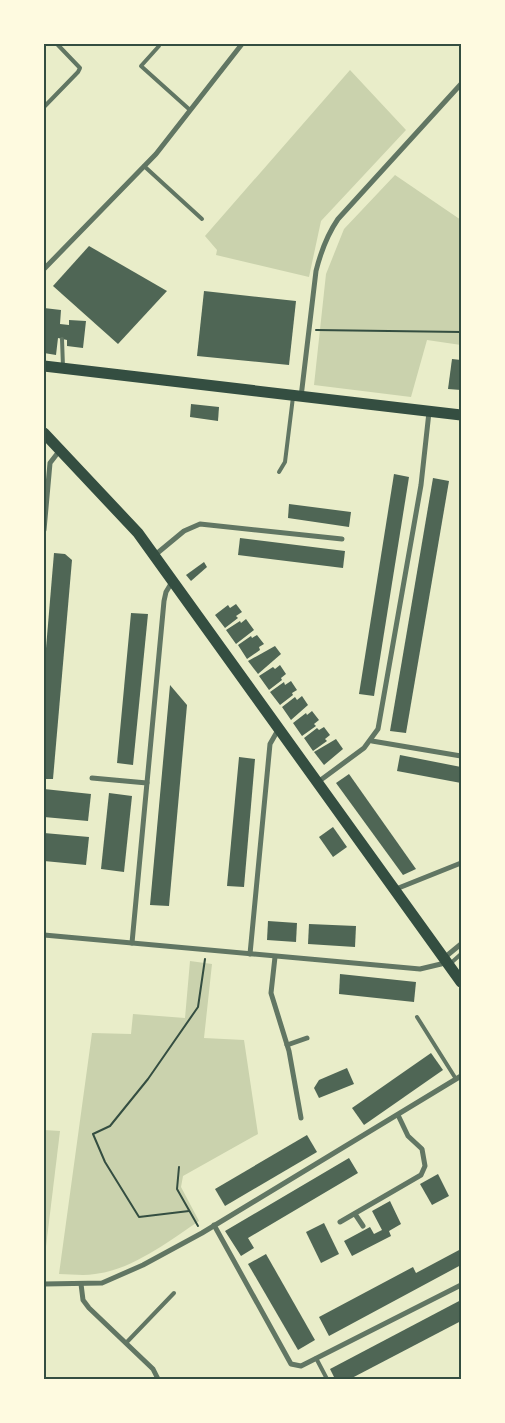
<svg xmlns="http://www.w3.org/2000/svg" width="505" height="1423" viewBox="0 0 505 1423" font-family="'Alegreya Sans',sans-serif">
<rect width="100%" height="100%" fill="#e9edc9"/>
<g fill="#cad2ad">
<polygon points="350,70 406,130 321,221 309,277 216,255 217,250 205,236"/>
<polygon points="395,175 461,220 461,345 427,340 411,397 314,385 326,274 344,229"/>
<path d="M 190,961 L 212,964 L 204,1038 L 244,1040 L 258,1134 L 183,1176 L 181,1187 L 199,1221 C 169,1241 132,1270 95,1274 C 83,1276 71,1274 59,1274 L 92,1033 L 131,1034 L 133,1014 L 185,1018 Z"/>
<polygon points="44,1130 60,1131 44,1263"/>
</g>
<g fill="#4f6655">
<polygon points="89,246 167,291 118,344 53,286"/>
<polygon points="204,291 296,301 289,365 197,356"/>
<polygon points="44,308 61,310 60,324 69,325 69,320 86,321 83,348 67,346 67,340 58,338 56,355 44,353"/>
<polygon points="452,359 461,360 461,390 448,389"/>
<polygon points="191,404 219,407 218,421 190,417"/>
<polygon points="394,474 409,477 374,696 359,694"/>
<polygon points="433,478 449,481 406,733 390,731"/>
<polygon points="289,504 351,512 349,527 288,518"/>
<polygon points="240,538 345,551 343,568 238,555"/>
<polygon points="54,553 65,554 72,560 53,779 44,779 44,672"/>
<polygon points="204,562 207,567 191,581 186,575"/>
<polygon points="236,604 242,612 236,616 238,618 225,628 215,615 228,605 230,608"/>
<polygon points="131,613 148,614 133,765 117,763"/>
<polygon points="246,619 254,630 236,644 226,630 240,621 241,623"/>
<polygon points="257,635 264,644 259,647 260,650 247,659 238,645 251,636 252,638"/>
<polygon points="275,646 281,654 258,674 248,661"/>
<polygon points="280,665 286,674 281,678 282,680 269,690 259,676 273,667 275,669"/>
<polygon points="291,681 297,690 292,693 293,695 280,705 270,692 284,682 285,685"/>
<polygon points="170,685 187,705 169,906 150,905"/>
<polygon points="302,696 308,705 291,720 282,707 295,697 297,700"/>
<polygon points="312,711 319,720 314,724 316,726 302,736 293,723 306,713 307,715"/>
<polygon points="324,727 330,735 325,739 327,741 313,751 304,738 317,728 319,730"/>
<polygon points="336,739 343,749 324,765 314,752"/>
<polygon points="400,755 461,767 461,783 397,771"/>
<polygon points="239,757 255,759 244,887 227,886"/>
<polygon points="349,774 416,869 403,875 336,783"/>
<polygon points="44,789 91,794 88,821 44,817"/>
<polygon points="109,793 132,796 124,872 101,869"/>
<polygon points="333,827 347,847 333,857 319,837"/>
<polygon points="44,833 89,837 86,865 44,861"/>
<polygon points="268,921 297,923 296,942 267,940"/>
<polygon points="309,924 356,926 355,947 308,944"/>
<polygon points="340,974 416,982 414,1002 339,994"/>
<polygon points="431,1053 443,1070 364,1125 352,1108"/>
<polygon points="347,1068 354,1084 319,1098 314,1088 319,1080"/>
<polygon points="307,1135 317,1152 225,1206 215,1189"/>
<polygon points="349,1158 358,1173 248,1238 254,1248 241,1256 225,1231"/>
<polygon points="438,1174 449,1196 432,1205 420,1184"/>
<polygon points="390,1201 401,1224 389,1231 391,1236 352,1256 344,1241 370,1227 374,1234 382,1230 372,1211"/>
<polygon points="324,1223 339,1254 321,1263 306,1232"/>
<polygon points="461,1249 461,1265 329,1336 319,1317 413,1267 416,1273"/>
<polygon points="266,1254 315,1340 298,1350 248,1264"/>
<polygon points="461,1300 461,1321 350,1379 335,1379 330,1369"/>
</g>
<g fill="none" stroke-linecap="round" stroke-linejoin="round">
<g stroke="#344e41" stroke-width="2">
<polyline points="316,330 461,332"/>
<polyline points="179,1167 177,1189 198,1226"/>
<polyline points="189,1211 139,1217 105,1162 93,1134 110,1126 148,1079 198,1007 205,959"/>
</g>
<g stroke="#617663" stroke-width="4">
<polyline points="159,46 141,66 190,110"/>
<polyline points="44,107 78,72 80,68 57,44"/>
<polyline points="144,166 202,219"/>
<polyline points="62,339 63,367"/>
<polyline points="279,472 285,462 293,397"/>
<polyline points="451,963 461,954"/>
<polyline points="417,1017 456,1079"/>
<polyline points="126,1343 174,1293"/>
<polyline points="316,1358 327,1379"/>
</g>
<g stroke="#617663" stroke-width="5">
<polyline points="44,269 156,154 242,44"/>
<path d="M 301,397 L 316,271 C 321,251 327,235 338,219 L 461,84"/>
<polyline points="44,530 50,463 60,450"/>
<polyline points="155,555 184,531 200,524 342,539"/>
<polyline points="372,741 461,756"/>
<polyline points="92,778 147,783"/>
<polyline points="318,782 364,748 378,729 421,485 429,412"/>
<polyline points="396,889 461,863"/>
<polyline points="44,935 420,969 441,964 446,961"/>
<polyline points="132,943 164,601 166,592 172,582"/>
<polyline points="250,954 270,744 278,730"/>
<polyline points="275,957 271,993 289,1051 301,1118"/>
<polyline points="444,958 461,944"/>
<polyline points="287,1045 307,1038"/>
<polyline points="355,1214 363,1226"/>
<polyline points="340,1222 421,1175 425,1166 422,1149 408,1136 398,1115"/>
<polyline points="214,1225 291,1364 301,1366 461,1285"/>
<polyline points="44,1284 102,1283 143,1265 202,1233 461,1076"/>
<polyline points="81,1284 83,1300 89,1308 153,1369 158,1379"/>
</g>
<g stroke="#344e41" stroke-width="11">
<polyline points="44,366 461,415"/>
<polyline points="44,433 138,533 461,982"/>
</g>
</g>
<rect width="505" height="1423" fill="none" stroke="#fefae0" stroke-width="90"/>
<rect x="45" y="45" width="415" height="1333" fill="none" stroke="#344e41" stroke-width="2"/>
</svg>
